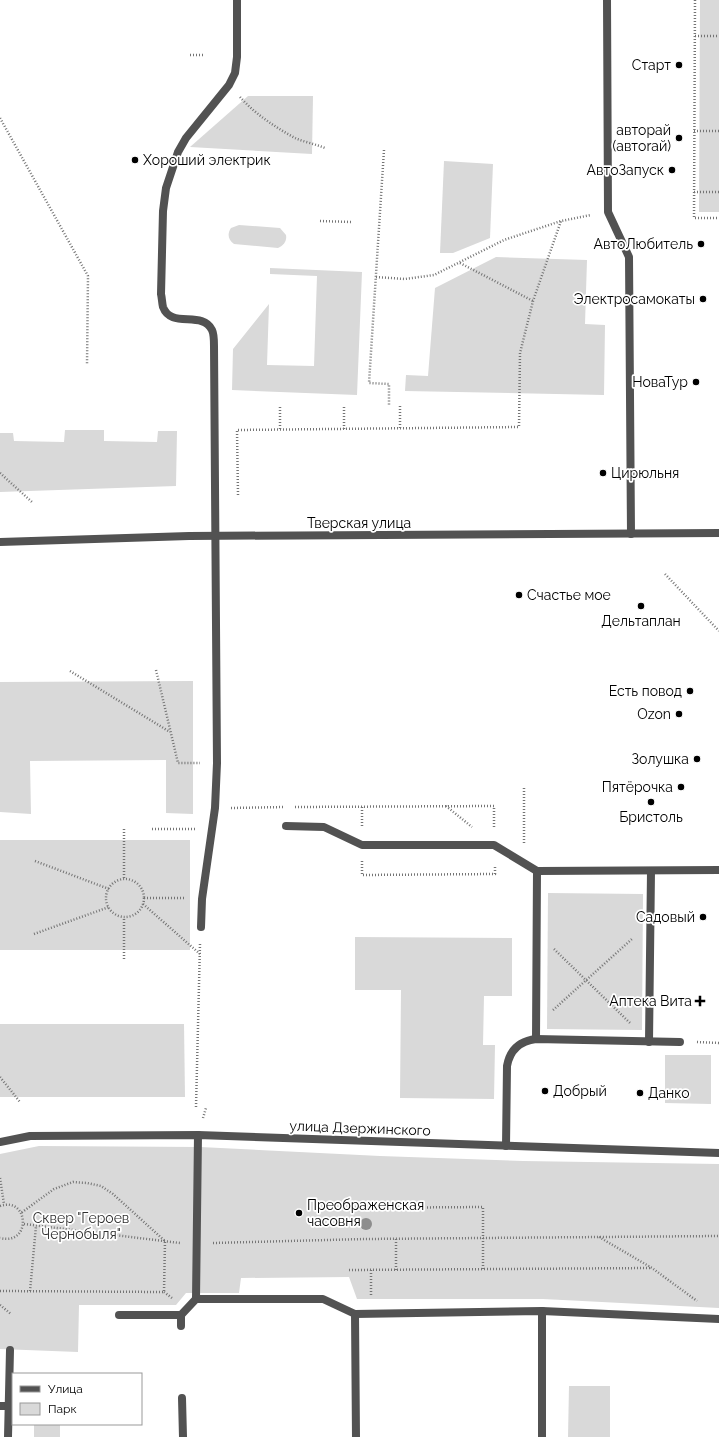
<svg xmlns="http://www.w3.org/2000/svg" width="719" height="1437" viewBox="0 0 719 1437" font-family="Raleway,sans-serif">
<rect width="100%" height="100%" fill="#fff"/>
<g fill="#d9d9d9">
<polygon points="700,0 719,0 719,212 699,212"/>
<polygon points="248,96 313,96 312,154 190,147"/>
<polygon points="444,161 493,164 490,238 453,253 440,253"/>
<path d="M 239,225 L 280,228 L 286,235 C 287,241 284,245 278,248 L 234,244 C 228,240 227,234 231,228 Z"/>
<polygon points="496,257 587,260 585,324 605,325 604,395 405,391 406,375 428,376 435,288"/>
<polygon points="270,268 362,272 357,395 232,390 233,349 269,304 267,365 314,366 317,276 270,274"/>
<polygon points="65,430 104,430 104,441 157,442 158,431 177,431 176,486 0,492 0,433 13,433 14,441 64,442"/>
<polygon points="193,681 193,814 166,813 166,760 30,761 31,814 0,812 0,682"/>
<rect x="0" y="840" width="190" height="110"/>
<polygon points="548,893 643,894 642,1030 547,1029"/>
<polygon points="355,937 512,938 512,996 484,996 483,1045 495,1045 494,1099 400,1098 401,990 355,990"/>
<polygon points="0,1024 184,1024 185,1097 0,1097"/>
<polygon points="665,1055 711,1055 711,1104 665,1103"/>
<polygon points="39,1146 200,1147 380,1156 523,1161 719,1164 719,1308 543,1299 357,1299 349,1277 241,1278 239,1293 186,1293 176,1305 79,1305 78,1352 0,1349 0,1154"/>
<polygon points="569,1386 610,1386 610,1437 568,1437"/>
<rect x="34" y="1424" width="26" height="13"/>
</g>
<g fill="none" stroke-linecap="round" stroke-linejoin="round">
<g stroke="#747474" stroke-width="2.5" stroke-dasharray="1 2" stroke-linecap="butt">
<polyline points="695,0 694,218 719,218"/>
<polyline points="695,36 719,36"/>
<polyline points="190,55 205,55"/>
<path d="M 240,97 C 255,114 275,127 295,138 C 304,142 315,144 325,148"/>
<polyline points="0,118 88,276 87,365"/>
<polyline points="694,131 719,131"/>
<polyline points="384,150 369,383 389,384 389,405"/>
<polyline points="694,192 719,192"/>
<polyline points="320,221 351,222"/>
<polyline points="460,263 533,301"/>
<polyline points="376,277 405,279 434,275 504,240 561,221 591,215"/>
<polyline points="400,428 400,405"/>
<polyline points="280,429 280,406"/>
<polyline points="344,429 344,405"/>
<polyline points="0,473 33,503"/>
<polyline points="238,495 237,430 519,427 520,353 533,301 561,221"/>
<polyline points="665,574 719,631"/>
<polyline points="156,670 178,763 200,763"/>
<polyline points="70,671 170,732"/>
<polyline points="524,788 524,843"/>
<polyline points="446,806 472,827"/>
<polyline points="295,807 494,806 494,828"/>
<polyline points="362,807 362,826"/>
<polyline points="231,808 284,807"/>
<polyline points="124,829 124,880"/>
<polyline points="152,829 196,829"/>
<polyline points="35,861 109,889"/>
<polyline points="362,861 362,875 495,874 495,865"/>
<circle cx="125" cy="898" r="19"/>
<polyline points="144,898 185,898"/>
<polyline points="143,904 200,954"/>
<polyline points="34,934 109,907"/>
<polyline points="554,949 630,1023"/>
<polyline points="124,959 124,917"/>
<polyline points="553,1010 633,938"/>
<polyline points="697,1042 719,1043"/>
<polyline points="0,1077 20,1102"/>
<polyline points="196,1107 200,944"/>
<polyline points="203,1118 206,1108"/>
<polyline points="0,1178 4,1204"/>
<path d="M 0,1206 C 29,1196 32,1246 0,1238"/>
<polyline points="349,1208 483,1207 483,1269"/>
<polyline points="24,1224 180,1243"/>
<polyline points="599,1237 652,1268 697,1301"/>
<polyline points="396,1239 396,1270"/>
<polyline points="213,1243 365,1239 719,1236"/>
<polyline points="349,1270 652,1268"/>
<polyline points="371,1270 371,1297"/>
<polyline points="0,1291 164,1292 165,1241 113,1194 101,1186 87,1183 73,1182 54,1189 21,1213"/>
<polyline points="30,1291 36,1226"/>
<polyline points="164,1292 172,1298"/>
<polyline points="0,1305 11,1314"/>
</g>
<g stroke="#525252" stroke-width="8">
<polyline points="607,0 608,212 629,257 631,534"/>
<polyline points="286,826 324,827 362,845 494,845 537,871"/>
<path d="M 201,927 L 202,899 L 215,808 L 217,763 L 214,346 C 214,341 214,334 212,330 C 202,310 171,329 163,307 C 162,303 162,298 161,294 L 163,211 L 166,188 L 178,152 L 186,138 L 229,85 L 235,73 L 237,57 L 237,0"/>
<polyline points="536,1039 537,871 719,870"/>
<polyline points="649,1042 651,871"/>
<path d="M 506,1146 L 507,1066 C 510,1049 520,1041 536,1039 L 680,1042"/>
<polyline points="196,1299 323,1299 355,1314 542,1311 719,1319"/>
<polyline points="355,1314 356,1437"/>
<polyline points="119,1315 181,1315"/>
<polyline points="181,1326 181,1315 196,1299 198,1135"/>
<polyline points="182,1398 183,1437"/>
<polyline points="0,1406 8,1406"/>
<polyline points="8,1437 10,1350"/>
<polyline points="542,1437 542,1311"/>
</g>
<g stroke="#525252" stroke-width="8">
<polyline points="0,542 189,536 719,533"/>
<polyline points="0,1142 30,1136 198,1135 719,1153"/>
</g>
</g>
<circle fill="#8d8d8d" cx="366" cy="1224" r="6"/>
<g fill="#000" stroke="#fff" stroke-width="1.5">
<circle cx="679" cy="65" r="4"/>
<circle cx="679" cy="138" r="4"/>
<circle cx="135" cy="160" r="4"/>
<circle cx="672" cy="170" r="4"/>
<circle cx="701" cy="244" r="4"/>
<circle cx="703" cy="299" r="4"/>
<circle cx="696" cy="382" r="4"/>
<circle cx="603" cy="473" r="4"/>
<circle cx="519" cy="595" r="4"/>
<circle cx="641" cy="606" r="4"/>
<circle cx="690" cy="691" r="4"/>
<circle cx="679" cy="714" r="4"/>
<circle cx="697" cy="759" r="4"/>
<circle cx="681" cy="787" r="4"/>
<circle cx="651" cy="802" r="4"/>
<circle cx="703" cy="917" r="4"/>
<path d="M698 995h4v4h4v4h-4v4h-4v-4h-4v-4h4z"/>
<circle cx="545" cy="1091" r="4"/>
<circle cx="640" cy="1093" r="4"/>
<circle cx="299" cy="1213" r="4"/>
</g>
<g text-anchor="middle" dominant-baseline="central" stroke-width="3.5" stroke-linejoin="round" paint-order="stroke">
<g font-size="14" fill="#000" stroke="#fff" text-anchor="end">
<text x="671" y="65">Старт</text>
<text x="671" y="130">авторай<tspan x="671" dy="16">(автоrай)</tspan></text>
<text x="143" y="160" text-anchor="start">Хороший электрик</text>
<text x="664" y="170">АвтоЗапуск</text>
<text x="693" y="244">АвтоЛюбитель</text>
<text x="695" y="299">Электросамокаты</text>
<text x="688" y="382">НоваТур</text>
<text x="611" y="473" text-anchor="start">Цирюльня</text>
<text x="527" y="595" text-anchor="start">Счастье мое</text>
<text x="641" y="621" text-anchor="middle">Дельтаплан</text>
<text x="682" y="691">Есть повод</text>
<text x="671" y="714">Ozon</text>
<text x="689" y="759">Золушка</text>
<text x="673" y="787">Пятёрочка</text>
<text x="651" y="817" text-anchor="middle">Бристоль</text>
<text x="695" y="917">Садовый</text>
<text x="692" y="1001">Аптека Вита</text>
<text x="553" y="1091" text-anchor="start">Добрый</text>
<text x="648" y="1093" text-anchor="start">Данко</text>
<text x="307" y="1205" text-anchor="start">Преображенская<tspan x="307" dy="16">часовня</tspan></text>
</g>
<g font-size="14" fill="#000" stroke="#fff">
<text x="359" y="523">Тверская улица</text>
<text transform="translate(360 1128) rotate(2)">улица Дзержинского</text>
</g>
<g font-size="14" fill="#303030" stroke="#fff">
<text x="81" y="1218">Сквер "Героев<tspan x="81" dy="16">Чернобыля"</tspan></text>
</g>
</g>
<rect x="12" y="1373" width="130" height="52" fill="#ffffff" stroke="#999999"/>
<rect x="20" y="1386" width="20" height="6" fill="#525252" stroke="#999999"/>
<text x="48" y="1393" font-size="12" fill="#000000">Улица</text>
<rect x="20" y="1403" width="20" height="12" fill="#d9d9d9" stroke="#999999"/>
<text x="48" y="1413" font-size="12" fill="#000000">Парк</text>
</svg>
